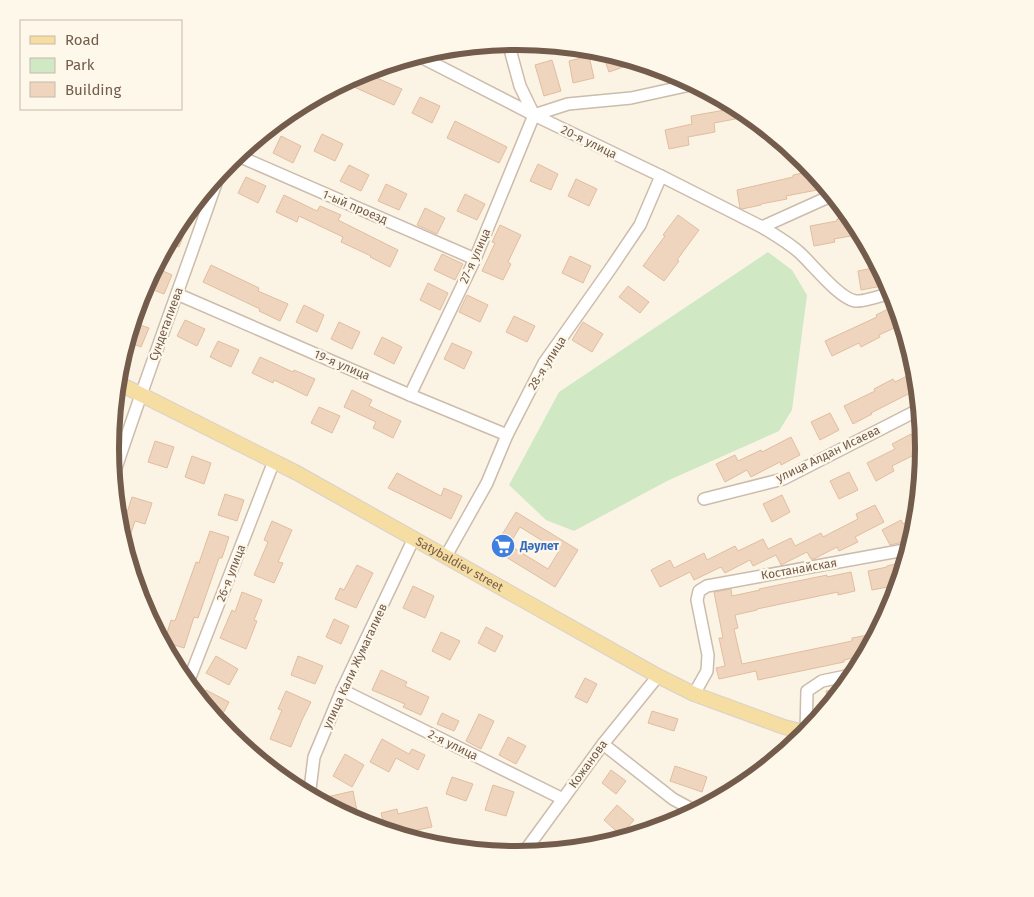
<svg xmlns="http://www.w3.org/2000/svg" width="1034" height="897" viewBox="0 0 1034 897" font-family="'Fira Sans',sans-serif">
<rect width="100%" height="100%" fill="#fbf4e5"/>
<polygon fill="#d0e8c4" points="768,252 792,270 807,295 792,410 779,431 667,481 574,531 546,520 509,485 559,392"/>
<g fill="#efd5be" stroke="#e1bd9f" fill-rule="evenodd">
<polygon points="614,55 616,55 638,62 609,72 604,58"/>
<polygon points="589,56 594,78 573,83 569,61"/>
<polygon points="552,60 561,91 544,96 535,65"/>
<polygon points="363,72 402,89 394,105 343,82"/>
<polygon points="420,97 440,106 432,123 412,113"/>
<polygon points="722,99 743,110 751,116 714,123 715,132 688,137 689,145 669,149 665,130 692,124 691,116 725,110"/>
<polygon points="455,121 507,147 499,163 447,138"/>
<polygon points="322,134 343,144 335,161 314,151"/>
<polygon points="281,136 301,146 293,163 273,153"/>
<polygon points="538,164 558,174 551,190 530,181"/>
<polygon points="349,165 369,175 361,191 340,181"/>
<polygon points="813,171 825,185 816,186 817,190 786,196 787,199 761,204 761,205 742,209 740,208 737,190 793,177 793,175"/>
<polygon points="246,177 266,186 258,203 238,193"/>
<polygon points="576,179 597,189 589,206 568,196"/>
<polygon points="386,184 407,194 399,210 378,201"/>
<polygon points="465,194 485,204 477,220 457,211"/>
<polygon points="284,195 317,211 320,206 341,215 338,220 398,250 390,267 370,257 371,256 341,242 343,237 299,216 297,222 276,212"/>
<polygon points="425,208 445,218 437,234 417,225"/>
<polygon points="678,215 699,230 677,260 679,261 664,281 643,266 665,236 663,235"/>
<polygon points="851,216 856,222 862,234 834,239 835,242 814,246 810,226 837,221 837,219"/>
<polygon points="177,225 186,229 179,247 167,243"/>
<polygon points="500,225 521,235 508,262 511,264 503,280 482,271 495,243 492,242"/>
<polygon points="442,254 463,264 455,280 434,270"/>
<polygon points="570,256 591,266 583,283 562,273"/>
<polygon points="211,265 259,288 258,291 288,304 280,321 259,311 260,309 203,282"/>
<polygon points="154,267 172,275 164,294 146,287"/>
<polygon points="878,267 882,286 861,290 858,271"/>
<polygon points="428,283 448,293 440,310 420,300"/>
<polygon points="628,286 649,302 640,313 619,297"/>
<polygon points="467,295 488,305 480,322 459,312"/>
<polygon points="304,305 324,315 317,332 296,322"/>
<polygon points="892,307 894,311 898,309 903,324 879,335 880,337 861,347 859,343 832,356 825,341 877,317 876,315"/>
<polygon points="514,316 535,326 527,342 506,332"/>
<polygon points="185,320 205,329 197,346 177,336"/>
<polygon points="132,322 149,328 141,347 126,341"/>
<polygon points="339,322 360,332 352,349 331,339"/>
<polygon points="583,322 603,334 592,352 572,340"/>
<polygon points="382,337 402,347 394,364 374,354"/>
<polygon points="218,341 239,350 231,367 210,357"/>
<polygon points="452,343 472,352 464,369 444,359"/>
<polygon points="260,357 293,372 294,370 315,379 307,396 274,380 273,383 252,373"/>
<polygon points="917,371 918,389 871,413 872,414 853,424 844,406 875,391 874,389 893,379 895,382"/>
<polygon points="352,390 372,400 369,406 401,421 393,438 373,428 376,422 344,407"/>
<polygon points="319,407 340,416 332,433 311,423"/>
<polygon points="830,413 839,430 820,440 811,422"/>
<polygon points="911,434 920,452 892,466 894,471 876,481 867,463 895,449 892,444"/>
<polygon points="791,437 800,455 781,465 780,462 751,477 747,470 725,482 716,464 735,455 738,461 761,450 762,452"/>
<polygon points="155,441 174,447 167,468 148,462"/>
<polygon points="192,456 211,463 204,484 185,477"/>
<polygon points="849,472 858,490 839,499 830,481"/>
<polygon points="397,473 441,496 444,488 462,496 451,519 388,488"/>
<polygon points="225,494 244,500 237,521 218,515"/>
<polygon points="782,495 790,512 772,522 763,504"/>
<polygon points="132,497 152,503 145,524 135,521 125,551 117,523 123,525"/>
<polygon points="875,505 884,522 855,537 858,542 839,551 837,547 814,559 811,559 807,552 781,565 776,555 753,566 750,560 725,573 721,567 694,580 690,572 660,587 651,570 670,560 674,568 704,553 707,560 735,546 738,551 763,539 768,549 791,538 795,546 821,533 823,537 858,519 856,514"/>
<path d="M 516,512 L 578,550 L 555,587 L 493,549 ZM 520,527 L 559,551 L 548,569 L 509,545 Z"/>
<polygon points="918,516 916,528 914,536 899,543 890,545 882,530 901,520 903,524"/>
<polygon points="272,521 292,530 278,562 283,563 274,583 254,575 268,542 264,540"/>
<polygon points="210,531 229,537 222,558 219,558 198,618 194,617 184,648 174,645 170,658 163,646 171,620 175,621 196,562 199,563"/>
<polygon points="903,562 904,567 900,583 888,585 888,587 872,590 868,571 887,567 887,566"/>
<polygon points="357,565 373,573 356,608 335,599 340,588 344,590"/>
<polygon points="851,572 855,591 838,595 838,592 757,609 757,610 735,615 738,628 734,629 742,664 852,641 852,638 868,635 871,647 866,655 844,660 844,662 758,680 756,671 719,679 716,668 725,666 719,638 723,638 714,592 731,589 732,596 760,590 759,589 827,575 827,577"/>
<polygon points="413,586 434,596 425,618 403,608"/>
<polygon points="242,592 262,600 254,620 257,621 246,649 220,638 232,610 235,612"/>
<polygon points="334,619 349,626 341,644 326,637"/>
<polygon points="486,627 503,636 495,652 478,643"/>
<polygon points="441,632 460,641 450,660 432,651"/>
<polygon points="216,656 238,669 229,685 206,673"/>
<polygon points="298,656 323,666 315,684 291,675"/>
<polygon points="381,670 407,682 405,686 429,697 421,715 403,707 405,704 372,690"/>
<polygon points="585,678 597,684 587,703 575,697"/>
<polygon points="845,688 830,707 826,691"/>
<polygon points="206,690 229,702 218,723 200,701"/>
<polygon points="286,691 311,702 302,720 291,747 270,739 282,710 278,709"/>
<polygon points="652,711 678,719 674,731 648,723"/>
<polygon points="442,713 459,721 454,731 437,724"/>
<polygon points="479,714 494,721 481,749 466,741"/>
<polygon points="508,737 526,746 516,764 499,755"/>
<polygon points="382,739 409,754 412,749 425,755 418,770 396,758 389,772 370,762"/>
<polygon points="345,754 364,765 352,787 333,776"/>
<polygon points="675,766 707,777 702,792 670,781"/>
<polygon points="611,770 626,781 616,794 602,783"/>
<polygon points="452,777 473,784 466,801 446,794"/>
<polygon points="493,785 514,792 506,816 485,810"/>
<polygon points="353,791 358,816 348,818 329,807 327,797"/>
<polygon points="617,805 634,820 621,835 604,820"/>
<polygon points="427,807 432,827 408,832 408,830 392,834 386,832 381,813 397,809 398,814"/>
</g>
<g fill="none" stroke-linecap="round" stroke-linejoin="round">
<g stroke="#ccbcac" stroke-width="14">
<g id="minor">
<polyline points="508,42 520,86 534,115"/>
<path d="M 417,55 L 534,115 L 661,176 L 762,227 C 775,235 789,243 800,253 C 813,265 839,298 855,301 C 864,302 884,295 893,292"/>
<polyline points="534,115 568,104 631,98 695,84"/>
<polyline points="236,155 475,259"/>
<polyline points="762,227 833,195"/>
<polyline points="177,294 410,395 507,435"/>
<polyline points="410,395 475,259 534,115"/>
<path d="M 113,477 C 147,374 185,273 220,172"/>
<polyline points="704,499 783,479 920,409"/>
<polyline points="446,556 487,483 507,435 544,363 611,268 640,225 661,176"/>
<polyline points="187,685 274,461"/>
<polyline points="342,690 563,799"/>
<polyline points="694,694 707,671 708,655 697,600 699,591 707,586 910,549"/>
<polyline points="806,732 807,691 822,681 856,674"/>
<polyline points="603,744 673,799 697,812"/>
<polyline points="309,797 314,757 342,690 414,538"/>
<polyline points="442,848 448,847 487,851 492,853"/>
<polyline points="522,855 603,744 658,676"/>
</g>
</g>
<g stroke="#d8d1cd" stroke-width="16">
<g id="major">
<path id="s1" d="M 116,382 L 297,473 L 658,676 L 694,694 L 784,727 L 808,733"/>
</g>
</g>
<use href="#minor" stroke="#fff" stroke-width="11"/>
<use href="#major" stroke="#f6dda1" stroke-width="14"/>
</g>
<defs>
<g id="supermarket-disc" transform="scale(1.25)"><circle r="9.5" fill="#3f7fe0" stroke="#fef8eb"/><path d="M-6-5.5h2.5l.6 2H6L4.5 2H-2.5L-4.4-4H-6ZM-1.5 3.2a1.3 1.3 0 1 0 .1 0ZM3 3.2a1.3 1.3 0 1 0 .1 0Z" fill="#fff"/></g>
</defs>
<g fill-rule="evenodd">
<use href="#supermarket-disc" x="503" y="546"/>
</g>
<g text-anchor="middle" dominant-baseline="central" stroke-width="4.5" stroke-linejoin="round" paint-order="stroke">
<g font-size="12" fill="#735c4c" stroke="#fef8eb">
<text transform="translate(589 142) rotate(26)">20-я улица</text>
<text transform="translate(355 207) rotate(23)">1-ый проезд</text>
<text transform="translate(475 256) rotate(-66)">27-я улица</text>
<text transform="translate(166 324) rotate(-70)">Сундеталиева</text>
<text transform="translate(547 363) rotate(-58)">28-я улица</text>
<text transform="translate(342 365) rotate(23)">19-я улица</text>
<text transform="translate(828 454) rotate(-26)">улица Алдан Исаева</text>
<text stroke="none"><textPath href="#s1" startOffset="389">Satybaldiev street</textPath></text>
<text transform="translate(799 569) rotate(-10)">Костанайская</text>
<text transform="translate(231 573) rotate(-69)">26-я улица</text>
<text transform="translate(355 666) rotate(-65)">улица Кали Жумагалиев</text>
<text transform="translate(453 745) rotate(26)">2-я улица</text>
<text transform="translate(588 764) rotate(-54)">Кожанова</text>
</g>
<g font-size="12" font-weight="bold" fill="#366cbe" stroke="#fef8eb" text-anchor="start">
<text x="520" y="546">Дәулет</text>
</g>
</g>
<path d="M0 0H1034V897H0ZM119 448a398 398 0 1 1 796 0a398 398 0 1 1-796 0Z" fill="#fef8eb" fill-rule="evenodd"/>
<path fill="none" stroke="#735c4c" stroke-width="6" d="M119 448a398 398 0 1 1 796 0a398 398 0 1 1-796 0Z"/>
<rect x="20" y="20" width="162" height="90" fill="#fef8eb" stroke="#c6baab"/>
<rect x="30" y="36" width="25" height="8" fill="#f6dda1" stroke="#c6baab"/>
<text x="65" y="45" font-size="15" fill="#735c4c">Road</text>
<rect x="30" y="58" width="25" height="15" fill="#d0e8c4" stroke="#c6baab"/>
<text x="65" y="70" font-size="15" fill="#735c4c">Park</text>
<rect x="30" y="82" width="25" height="15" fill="#efd5be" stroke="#c6baab"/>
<text x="65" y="95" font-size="15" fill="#735c4c">Building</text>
</svg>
